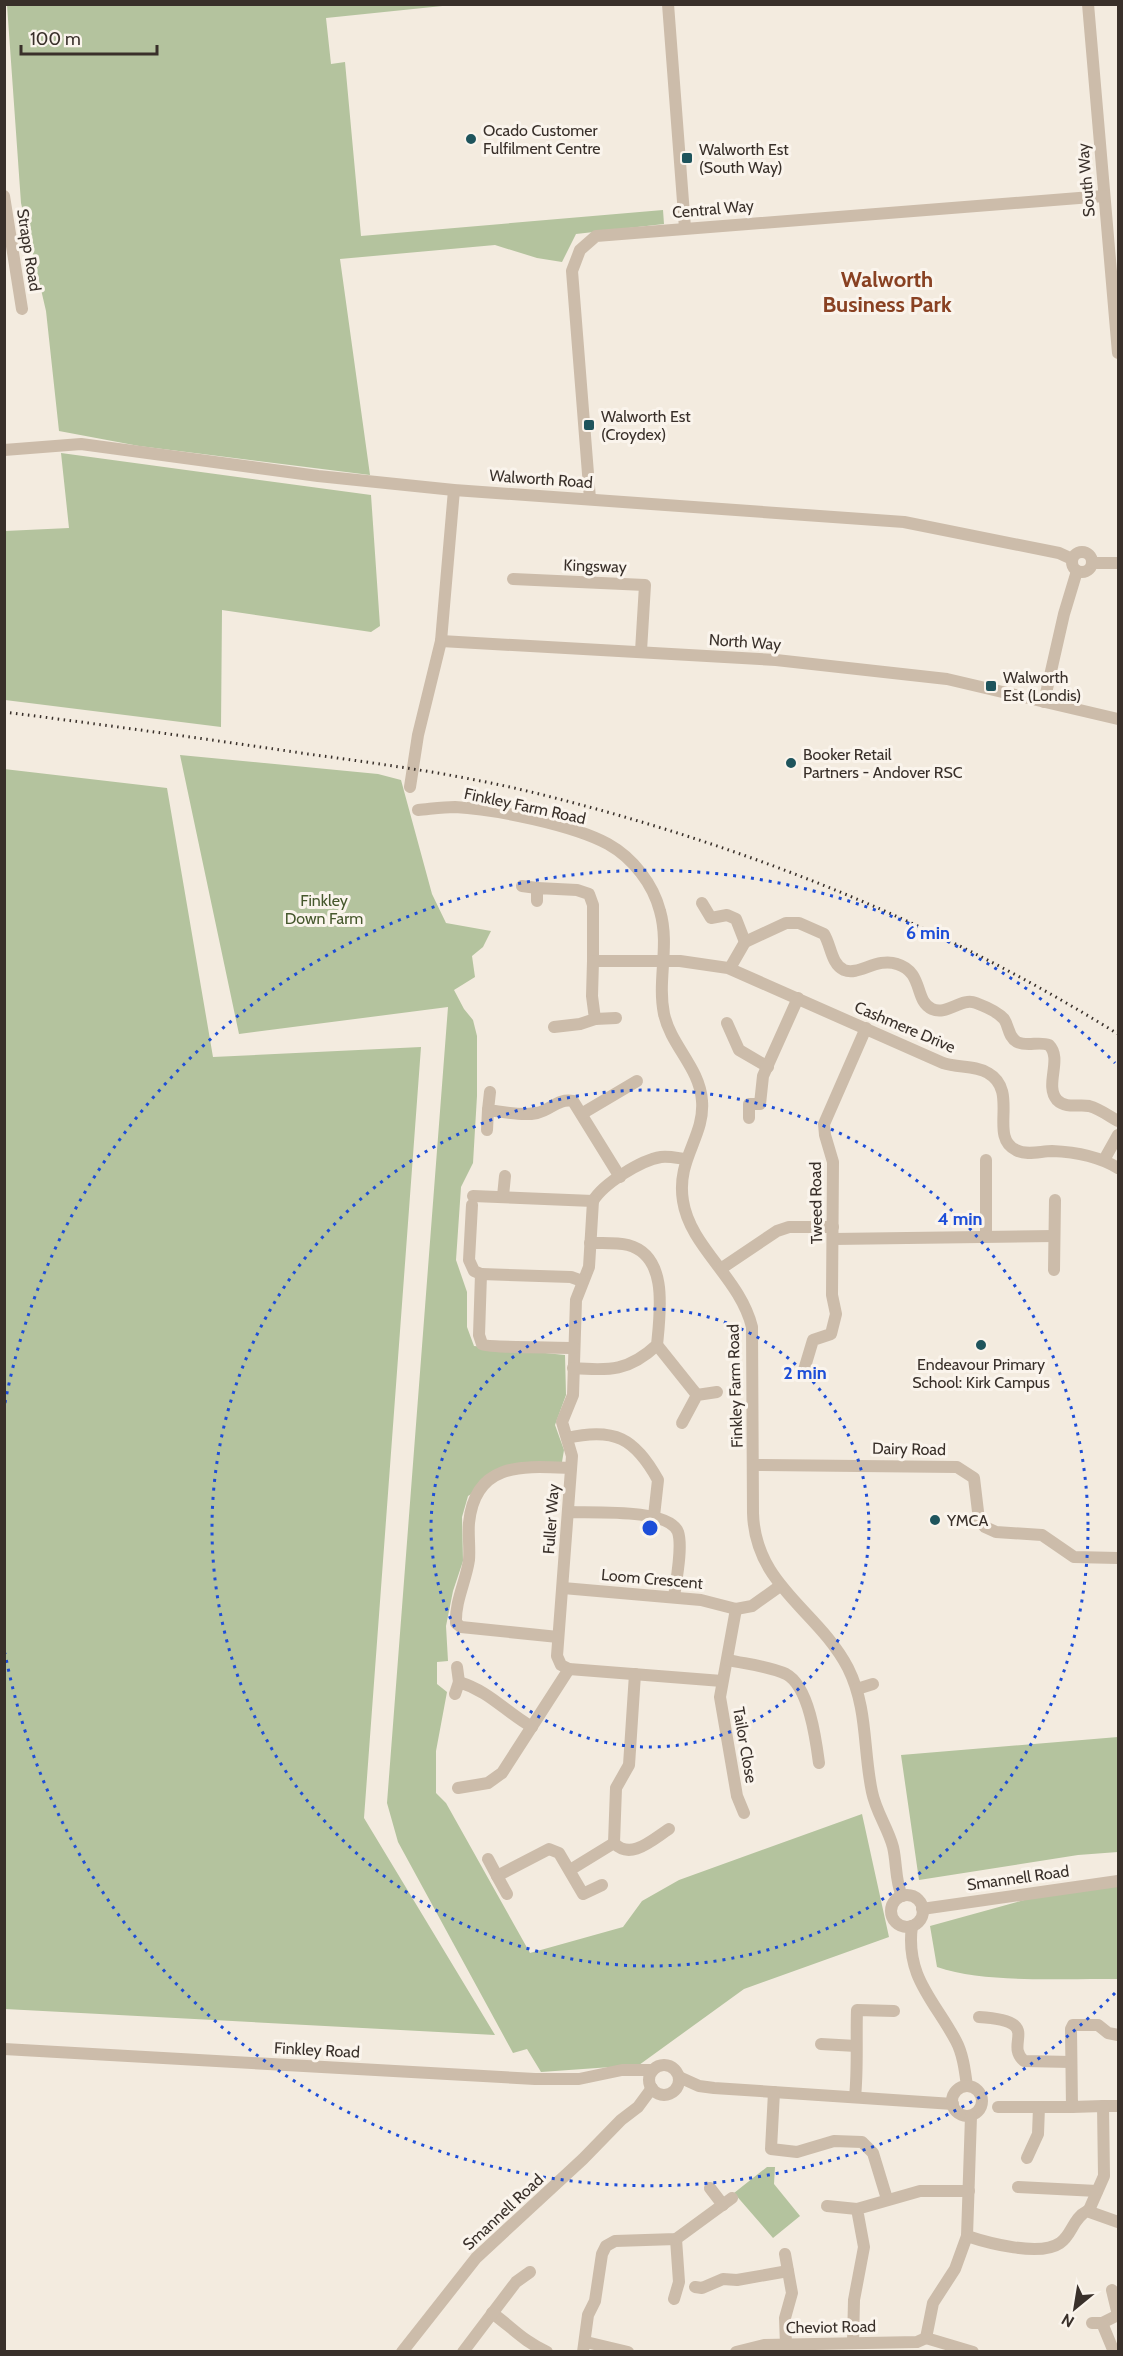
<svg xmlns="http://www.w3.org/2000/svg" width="1123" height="2356" viewBox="0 0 1123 2356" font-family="Cabin,sans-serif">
<rect width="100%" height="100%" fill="#f3ebdf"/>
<g fill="#b4c39e">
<polygon points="7,5 452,5 326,18 331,64 345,62 361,236 663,210 664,224 576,234 562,262 537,258 495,245 340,259 370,475 139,446 59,431 46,311 21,203"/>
<polygon points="61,453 371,495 380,626 371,632 222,610 221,727 5,700 5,531 69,528"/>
<polygon points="180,755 378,774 401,780 432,894 446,923 491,931 483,947 472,956 475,977 454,990 464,1009 473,1020 477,1036 477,1096 473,1163 461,1187 456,1260 467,1292 467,1327 474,1346 565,1355 566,1395 555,1425 564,1450 562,1462 522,1462 468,1496 462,1517 463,1561 453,1591 446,1626 448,1661 437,1662 437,1684 447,1692 436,1751 436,1793 446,1803 530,1953 623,1927 642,1901 679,1880 862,1814 889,1937 744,1989 639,2065 541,2072 527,2049 513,2053 398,1842 387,1803 448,1007 239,1034"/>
<polygon points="4,769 167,788 213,1057 421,1047 364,1818 495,2035 5,2009"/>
<polygon points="1118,1737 1118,1852 1078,1855 919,1880 901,1755"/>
<path d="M 1118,1882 L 1118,1979 C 1064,1978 987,1984 937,1967 L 930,1926 L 1050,1893 Z"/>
<polygon points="767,2167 775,2167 774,2184 800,2216 773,2238 734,2193"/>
</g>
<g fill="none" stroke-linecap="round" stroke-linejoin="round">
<g stroke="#ccbcaa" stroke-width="12">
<polyline points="668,4 685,228"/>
<polyline points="1088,4 1118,353"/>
<polyline points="4,196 22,309"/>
<polyline points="4,450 81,444 318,476 454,490 904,522 1059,553 1072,559"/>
<polyline points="590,499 572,271 580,250 596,236 1104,196"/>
<circle cx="1082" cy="562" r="10"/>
<polyline points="1092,563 1118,563"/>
<polyline points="513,579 645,585 641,651"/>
<polyline points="441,641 776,660 947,679 1118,719"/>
<polyline points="1044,702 1064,614 1077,571"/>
<polyline points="410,787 418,735 441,641 454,490"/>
<path d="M 418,810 C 430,809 443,807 455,807 C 495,809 573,825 608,844 C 633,858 653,884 660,911 C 670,946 657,980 664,1014 C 671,1046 700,1068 702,1101 C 705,1137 676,1159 683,1201 C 690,1247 740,1278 752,1327 L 753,1513 C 755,1586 818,1610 848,1668 C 868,1708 863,1750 872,1792 C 876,1812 888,1828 893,1847 C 897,1864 895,1881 902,1896"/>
<polyline points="522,886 537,888"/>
<path d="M 537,901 L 537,888 L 577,890 L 589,894 L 593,905 L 593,961 L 680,961 L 728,968 L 943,1063 C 958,1068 975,1065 988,1073 C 1020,1091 988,1137 1016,1150 C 1026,1156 1041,1151 1052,1151 C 1076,1152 1098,1156 1118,1168"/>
<polyline points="702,903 711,918 727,915 736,919 745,942"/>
<path d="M 730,968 L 745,942 L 786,923 L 799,923 L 824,934 C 831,945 831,964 844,970 C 859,976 877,957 897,964 C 924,972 914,1001 932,1009 C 947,1016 961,997 976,1003 C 984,1006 998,1012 1004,1019 C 1009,1026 1008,1037 1017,1042 C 1027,1047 1039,1041 1049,1045 C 1063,1059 1044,1085 1057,1100 C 1066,1109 1079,1104 1089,1106 C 1100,1109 1109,1116 1118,1121"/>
<polyline points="595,1019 616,1018"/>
<polyline points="727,1023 739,1050 768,1067"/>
<polyline points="554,1027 580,1024 595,1019 592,996 593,961"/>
<path d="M 490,1092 L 488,1110 C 504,1112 522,1116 537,1113 C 551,1110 558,1098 573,1101 L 620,1177"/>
<polyline points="583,1113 637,1081"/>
<polyline points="749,1118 749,1104 760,1104 763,1076 798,998"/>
<polyline points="487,1130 488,1110"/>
<path d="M 685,1159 C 677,1158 669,1156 661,1157 C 641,1160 603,1184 593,1201 L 589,1267 L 576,1300 L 573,1395 L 562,1422 L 572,1456 L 557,1656 L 561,1665 L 569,1669 L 722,1681"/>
<polyline points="986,1160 986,1237"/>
<polyline points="1104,1160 1118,1135"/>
<polyline points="473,1196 593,1201"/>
<polyline points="503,1196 505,1176"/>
<polyline points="472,1205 469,1260 474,1271 481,1274"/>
<polyline points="833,1239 1054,1236"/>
<polyline points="722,1268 777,1231 789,1227 833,1227"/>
<polyline points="1054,1270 1055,1200"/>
<polyline points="657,1345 697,1395"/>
<path d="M 574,1348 C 559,1347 487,1348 482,1344 L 479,1335 L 481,1274 L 571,1277 L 582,1281"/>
<path d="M 573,1368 C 610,1371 629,1371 657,1345 C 660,1313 669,1256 628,1245 C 616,1242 603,1243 590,1243"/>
<polyline points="804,1370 813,1340 831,1334 836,1314 832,1295 833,1162 825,1135 824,1124 866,1028"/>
<polyline points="682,1423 697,1395 717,1392"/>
<path d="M 567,1438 C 614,1427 635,1438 658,1480 L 654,1516"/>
<polyline points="754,1465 957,1467 974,1478 979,1520 985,1527 996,1532 1042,1535 1074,1557 1118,1558"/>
<path d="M 568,1512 C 591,1513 669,1508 678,1532 C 683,1547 676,1581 674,1597"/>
<polyline points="563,1588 701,1600 736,1609 752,1606 780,1586"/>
<polyline points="736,1609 720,1697 737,1796 744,1813"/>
<path d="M 558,1637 L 461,1627 L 456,1623 C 455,1601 466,1581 469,1560 C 470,1547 468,1535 469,1523 C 475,1461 524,1466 571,1468"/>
<path d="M 728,1660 C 746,1664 769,1666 786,1674 C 809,1686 816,1740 819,1763"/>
<polyline points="457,1667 459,1682"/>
<polyline points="857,1689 873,1684"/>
<path d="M 455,1694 L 459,1682 C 491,1692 504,1711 532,1727"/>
<polyline points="458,1788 488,1783 502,1773 569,1669"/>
<polyline points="614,1843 616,1788 629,1765 635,1674"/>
<polyline points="488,1859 497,1876"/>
<path d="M 570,1870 L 614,1843 C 631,1861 653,1839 669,1829"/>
<polyline points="507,1894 497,1876 549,1849 559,1853 583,1894 602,1885"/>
<circle cx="907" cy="1911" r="16"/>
<polyline points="922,1909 1118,1881"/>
<path d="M 912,1926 C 905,1977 935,2001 956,2041 C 963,2054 965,2071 967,2086"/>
<path d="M 979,2017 C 1045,2021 1003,2043 1024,2061 L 1071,2062"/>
<polyline points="821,2044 856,2046"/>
<polyline points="4,2049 535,2079 579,2079 622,2070 653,2070"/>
<circle cx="664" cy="2080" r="15"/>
<polyline points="679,2077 699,2086 714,2088 953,2104"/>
<circle cx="967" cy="2101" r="15"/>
<polyline points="774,2092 771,2149 797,2152 834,2141 862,2142 873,2153 887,2199"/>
<path d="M 855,2097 C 858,2068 856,2040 857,2010 L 894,2011"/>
<polyline points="1103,2106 1118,2106"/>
<polyline points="998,2107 1072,2107"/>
<polyline points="971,2116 967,2236 955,2269 933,2303 926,2338 973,2352"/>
<polyline points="1027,2158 1038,2134 1039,2107"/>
<polyline points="1018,2187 1097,2191"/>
<polyline points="710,2188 723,2205"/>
<polyline points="827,2206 857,2209"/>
<polyline points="1089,2210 1104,2176 1103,2106 1072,2107 1071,2029 1073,2025 1098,2025 1108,2033 1118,2035"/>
<path d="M 967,2236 C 988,2243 1040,2257 1060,2243 C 1072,2235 1073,2218 1087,2211 L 1118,2222"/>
<polyline points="785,2254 792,2293 785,2318 786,2345"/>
<polyline points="695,2287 702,2288 723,2279 737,2280 788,2271"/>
<polyline points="1112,2290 1118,2315"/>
<polyline points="674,2299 679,2282 676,2239"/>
<path d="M 492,2313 C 513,2328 523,2341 547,2352"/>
<polyline points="1092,2323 1102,2323 1118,2315"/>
<polyline points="1102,2323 1114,2352"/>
<polyline points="586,2342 628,2352"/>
<polyline points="853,2343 854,2300 864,2247 857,2209 920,2191 969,2191"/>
<polyline points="402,2352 476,2258 583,2159 621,2120 638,2107 652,2088"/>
<polyline points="463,2352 516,2282 530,2272"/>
<polyline points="583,2352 588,2315 595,2301 602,2254 606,2246 615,2241 676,2239 732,2198"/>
<polyline points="736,2352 764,2345 917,2342 926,2338"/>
</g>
<path stroke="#39302a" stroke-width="3" stroke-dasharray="1.5 4.5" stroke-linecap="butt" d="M 4,712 C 106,725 207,739 308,754 C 389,765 471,776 551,797 C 752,848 943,925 1118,1034"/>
</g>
<g fill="none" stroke="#1d4ed8" stroke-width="3" stroke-dasharray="3 6">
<circle cx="650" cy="1528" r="219"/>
<circle cx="650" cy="1528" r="438"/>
<path d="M1115 1993A657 657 0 0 1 5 1653M5 1403A657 657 0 0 1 1115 1063"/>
</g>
<g fill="#1e545c" stroke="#faf4ec" stroke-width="2">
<circle cx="471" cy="139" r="6"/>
<rect x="681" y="152" width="12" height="12" rx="3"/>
<rect x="583" y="419" width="12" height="12" rx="3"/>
<rect x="985" y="680" width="12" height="12" rx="3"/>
<circle cx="791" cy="763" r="6"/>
<circle cx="981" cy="1345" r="6"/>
<circle cx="935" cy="1520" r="6"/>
</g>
<g text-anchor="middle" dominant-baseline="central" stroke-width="6" stroke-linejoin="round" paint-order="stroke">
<g font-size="16" fill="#39302a" stroke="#faf4ec" text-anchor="start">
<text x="483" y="130">Ocado Customer<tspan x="483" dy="18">Fulfilment Centre</tspan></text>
<text x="699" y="149">Walworth Est<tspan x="699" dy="18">(South Way)</tspan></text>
<text x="601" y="416">Walworth Est<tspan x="601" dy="18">(Croydex)</tspan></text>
<text x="1003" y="677">Walworth<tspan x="1003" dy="18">Est (Londis)</tspan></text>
<text x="803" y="754">Booker Retail<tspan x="803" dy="18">Partners - Andover RSC</tspan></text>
<text x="981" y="1364" text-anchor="middle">Endeavour Primary<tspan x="981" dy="18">School: Kirk Campus</tspan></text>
<text x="947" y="1520">YMCA</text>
</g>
<g font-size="16" fill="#39302a" stroke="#faf4ec">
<text transform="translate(1086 180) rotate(-95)">South Way</text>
<text transform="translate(713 209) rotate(-5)">Central Way</text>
<text transform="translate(29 250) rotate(81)">Strapp Road</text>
<text transform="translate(541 479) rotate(4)">Walworth Road</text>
<text transform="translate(595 566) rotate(2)">Kingsway</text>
<text transform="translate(745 642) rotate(4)">North Way</text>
<text transform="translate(525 806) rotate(12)">Finkley Farm Road</text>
<text transform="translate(905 1027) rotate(23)">Cashmere Drive</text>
<text transform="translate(816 1203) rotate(-91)">Tweed Road</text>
<text transform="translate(735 1386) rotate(-92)">Finkley Farm Road</text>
<text transform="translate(909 1449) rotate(1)">Dairy Road</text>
<text transform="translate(551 1519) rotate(-86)">Fuller Way</text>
<text transform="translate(652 1579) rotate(5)">Loom Crescent</text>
<text transform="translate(745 1745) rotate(80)">Tailor Close</text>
<text transform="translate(1018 1878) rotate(-8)">Smannell Road</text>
<text transform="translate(317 2050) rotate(3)">Finkley Road</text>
<text transform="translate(503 2212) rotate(-43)">Smannell Road</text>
<text transform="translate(831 2327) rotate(-1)">Cheviot Road</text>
</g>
<g font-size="16" fill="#46582d" stroke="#faf4ec">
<text x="324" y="900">Finkley<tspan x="324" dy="18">Down Farm</tspan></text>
</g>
<g font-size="22" font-weight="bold" fill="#894122" stroke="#faf4ec">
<text x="887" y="279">Walworth<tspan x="887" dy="25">Business Park</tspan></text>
</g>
</g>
<circle cx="650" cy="1528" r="9" fill="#1d4ed8" stroke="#faf4ec" stroke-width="3"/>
<g font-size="18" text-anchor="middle" font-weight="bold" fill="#1d4ed8" stroke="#faf4ec" stroke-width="6" stroke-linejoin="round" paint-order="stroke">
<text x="928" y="939">6 min</text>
<text x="960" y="1225">4 min</text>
<text x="805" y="1379">2 min</text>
</g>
<rect width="1123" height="2356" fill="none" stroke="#39302a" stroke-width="12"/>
<g transform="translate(1075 2308) rotate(210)" stroke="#faf4ec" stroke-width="4.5" paint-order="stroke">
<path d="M0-4.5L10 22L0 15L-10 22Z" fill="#39302a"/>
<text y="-9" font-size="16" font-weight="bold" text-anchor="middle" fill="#39302a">N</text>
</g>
<path d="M21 45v9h136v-9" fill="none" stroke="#39302a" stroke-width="3"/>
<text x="30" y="45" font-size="18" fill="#39302a" stroke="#faf4ec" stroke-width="4.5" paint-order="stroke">100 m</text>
</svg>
